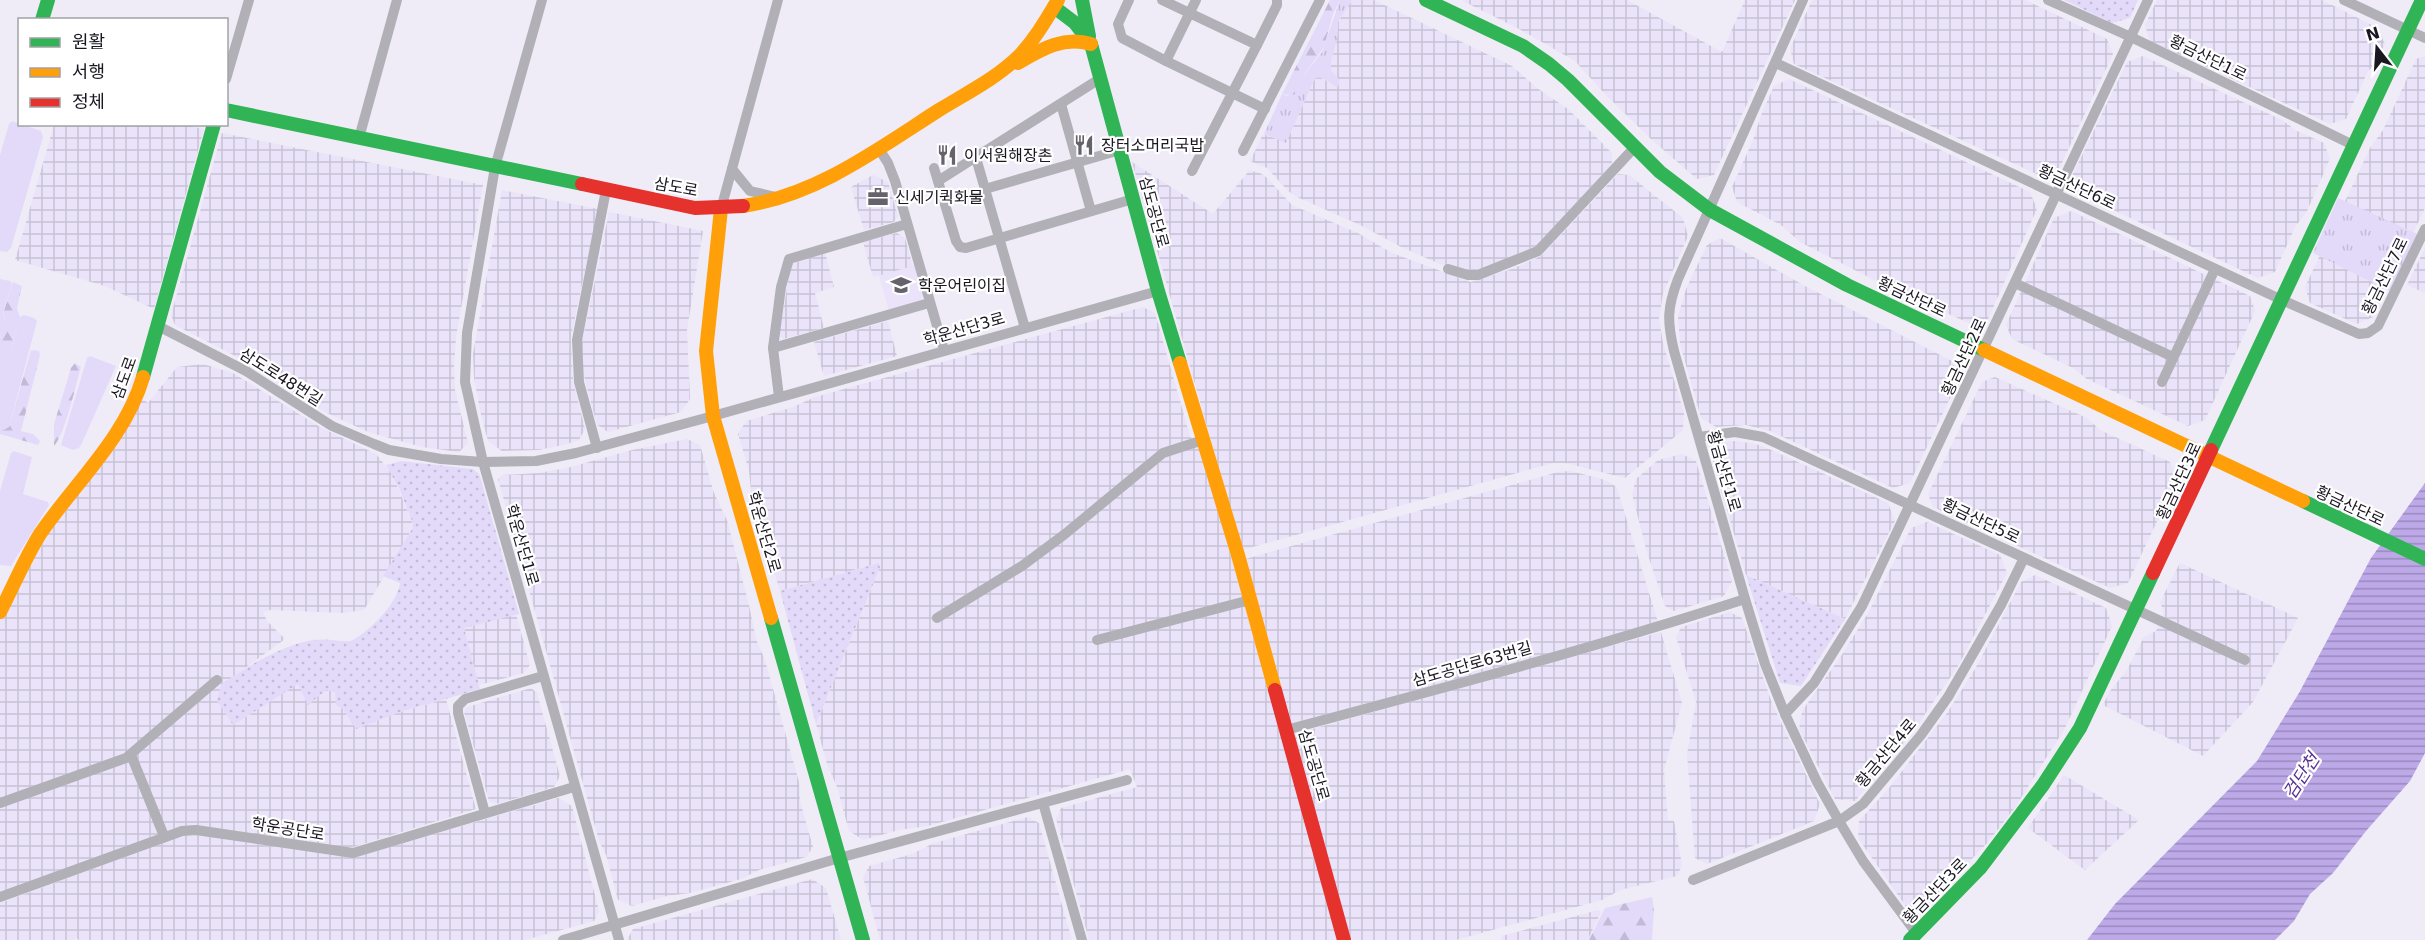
<svg xmlns="http://www.w3.org/2000/svg" width="2425" height="940" viewBox="0 0 2425 940" font-family="'DejaVu Sans','Noto Sans KR',sans-serif">
<defs>
<pattern id="industrial-grid" width="8" height="8" patternUnits="userSpaceOnUse" patternTransform="scale(1.5)"><rect width="8" height="8" fill="#eae3f9"/><path d="M0 4h8M4 0v8" fill="none" stroke="#c8c2d5"/></pattern>
<pattern id="grass-tufts" width="24" height="20" patternUnits="userSpaceOnUse" patternTransform="scale(1.5)"><rect width="24" height="20" fill="#e3dafa"/><path d="M3 7l-1-3M5 7V3M7 7l1-3M15 17l-1-3M17 17v-4M19 17l1-3" fill="none" stroke="#c2bad6"/></pattern>
<pattern id="forest-firs" width="22" height="20" patternUnits="userSpaceOnUse" patternTransform="scale(1.5)"><rect width="22" height="20" fill="#e3dafa"/><path d="M5 1l3.5 6h-7zM16 11l3.5 6h-7z" fill="#c2bad6"/></pattern>
<pattern id="park-dots" width="8" height="8" patternUnits="userSpaceOnUse" patternTransform="scale(1.5)"><rect width="8" height="8" fill="#e3dafa"/><path d="M2 2h.1M6 6h.1" fill="none" stroke="#c2bad6" stroke-width="1.8" stroke-linecap="round"/></pattern>
<pattern id="water-rules" width="6" height="5" patternUnits="userSpaceOnUse" patternTransform="scale(1.5)"><rect width="6" height="5" fill="#bda9e8"/><path d="M0 2.5h6" fill="none" stroke="#9989bc"/></pattern>
</defs>
<rect width="100%" height="100%" fill="#efecf7"/>
<polygon fill="#eae3f9" points="915,265 923,294 922,299 889,311 879,275"/>
<g fill="url(#industrial-grid)">
<polygon points="1352,0 1374,0 1512,66 1537,88 1568,109 1612,153 1612,164 1535,248 1481,269 1470,271 1440,264 1401,247 1360,225 1297,197 1288,191 1267,168 1250,161 1263,134 1286,142 1315,78 1320,77 1337,87 1340,81 1331,70 1331,62 1337,39 1338,22"/>
<polygon points="1461,0 1627,0 1722,52 1745,0 1795,0 1714,175 1697,179 1652,140 1604,93 1575,61 1521,30"/>
<polygon points="1812,0 2025,0 2107,39 2113,54 2059,169 2041,176 1794,64 1790,49"/>
<polygon points="2157,0 2322,0 2378,28 2385,44 2377,60 2367,73 2346,119 2330,124 2150,41 2145,25"/>
<polygon points="2143,56 2282,120 2297,131 2324,143 2330,159 2307,211 2295,227 2275,272 2258,278 2077,193 2072,176 2127,62"/>
<polygon points="2425,56 2425,208 2373,317 2357,324 2310,303 2305,287 2370,148 2383,130 2416,59"/>
<polygon points="1789,79 2030,192 2037,209 1988,319 1971,324 1886,286 1800,242 1781,225 1737,202 1732,187 1753,140 1761,115 1774,86"/>
<polygon points="181,124 204,129 154,309 105,286 15,260 54,125"/>
<polygon points="222,133 483,185 456,337 454,367 455,390 468,443 459,452 422,447 368,432 325,412 241,359 175,325 171,315"/>
<polygon points="1132,162 1213,214 1249,171 1258,172 1265,176 1292,205 1358,233 1392,253 1471,282 1512,269 1541,256 1618,174 1629,175 1683,218 1688,236 1663,294 1659,319 1663,343 1684,413 1683,430 1625,478 1565,463 1553,463 1242,550"/>
<polygon points="873,175 888,182 898,216 894,222 864,230 851,187"/>
<polygon points="502,190 598,209 571,337 573,381 585,429 579,440 567,444 539,450 502,451 488,441 480,411 474,377 473,354"/>
<polygon points="2071,211 2250,296 2255,311 2205,420 2188,426 2087,379 2073,368 2012,339 2006,325 2054,218"/>
<polygon points="609,212 703,231 687,330 690,399 681,412 608,432 597,425 588,392 583,372 582,342"/>
<polygon points="897,233 905,238 913,266 873,277 863,242"/>
<polygon points="1720,238 1805,286 1952,361 1959,379 1910,483 1893,488 1770,431 1746,425 1716,427 1701,418 1680,344 1678,316 1686,289 1707,245"/>
<polygon points="2425,248 2425,293 2407,285"/>
<polygon points="825,252 834,287 815,293 824,328 783,339 779,336 791,264"/>
<polygon points="1143,307 1155,313 1190,436 1201,449 1338,940 1089,940 1056,819 1061,808 1137,787 1130,769 928,826 899,830 863,840 849,831 837,787 827,764 816,724 880,567 879,563 780,591 752,500 749,471 738,434 746,421 793,407 815,397"/>
<polygon points="888,321 897,356 824,376 814,342"/>
<polygon points="203,364 233,373 320,427 376,454 392,474 414,526 364,610 343,613 270,610 263,612 267,621 285,639 220,686 233,725 298,683 335,692 336,704 343,709 356,728 400,712 446,699 476,809 350,848 179,827 0,893 0,622 33,552 143,399 148,403 177,367"/>
<polygon points="1995,377 2087,418 2100,430 2170,462 2177,479 2128,583 2110,588 1933,507 1928,494 1982,382"/>
<polygon points="687,439 700,445 714,493 727,520 749,605 756,639 765,660 799,782 800,801 813,847 806,857 759,870 741,879 690,893 667,896 632,906 618,900 606,855 599,841 498,479 502,475 538,473 567,468 632,450"/>
<polygon points="1736,441 1756,444 1769,449 1888,503 1895,521 1845,619 1746,575 1711,455 1719,442"/>
<polygon points="1682,454 1696,461 1732,581 1724,596 1674,611 1665,606 1646,549 1632,494 1636,479 1658,460"/>
<polygon points="1570,471 1599,478 1610,482 1617,488 1658,622 1507,666 1290,724 1245,559 1558,472"/>
<polygon points="1927,522 2000,555 2007,573 1958,666 1912,733 1855,801 1835,799 1799,729 1802,711 1841,656 1867,615 1911,528"/>
<polygon points="2180,563 2298,618 2253,702 2203,756 2103,705 2110,691 2127,670 2144,637 2156,631 2164,613 2160,602"/>
<polygon points="2035,575 2106,608 2112,626 2065,728 2014,809 1988,842 1924,909 1907,908 1858,838 1859,821 1889,788 1947,713 1975,669 2021,582"/>
<polygon points="1730,612 1742,618 1772,703 1820,804 1814,821 1707,864 1695,858 1687,754 1696,702 1676,637 1681,627"/>
<polygon points="516,614 530,665 524,673 479,685 464,628"/>
<polygon points="1661,632 1682,703 1664,770 1668,820 1674,821 1682,865 1677,876 1620,890 1602,900 1456,940 1349,940 1294,734"/>
<polygon points="531,688 537,693 560,776 554,787 496,804 489,801 464,712 467,707"/>
<polygon points="2064,775 2139,820 2085,870 2028,828"/>
<polygon points="558,798 572,806 599,911 594,921 525,940 78,940 77,938 73,940 0,940 0,903 181,836 196,834 355,857"/>
<polygon points="1028,817 1039,823 1072,940 880,940 863,877 869,866 912,854 934,843"/>
<polygon points="812,879 826,888 841,940 627,940 633,929"/>
<polygon points="1598,910 1601,912 1588,940 1501,940 1502,936"/>
</g>
<g fill="url(#grass-tufts)">
<polygon points="1340,0 1352,0 1338,22 1337,39 1331,62 1331,70 1340,81 1337,87 1320,77 1315,78 1286,143 1264,134 1282,94 1288,96 1322,52"/>
<polygon points="2338,198 2424,237 2398,295 2313,253"/>
</g>
<g fill="url(#forest-firs)">
<polygon points="1330,0 1340,0 1333,14 1324,47 1304,75 1300,90 1293,95 1282,94"/>
<polygon points="13,282 22,286 17,308 20,317 9,356 0,364 0,338 5,319 3,314"/>
<polygon points="31,350 39,351 40,355 21,431 33,434 40,441 38,445 0,434 0,429 9,427"/>
<path d="M 75,363 L 81,367 C 76,384 65,435 54,446 L 54,424 L 71,368 Z"/>
<polygon points="1652,897 1654,909 1652,940 1589,940 1605,908"/>
</g>
<g fill="url(#park-dots)">
<polygon points="2064,0 2138,0 2130,18 2112,23"/>
<path d="M 401,461 L 473,469 L 479,474 L 481,480 L 519,614 L 464,628 L 480,689 L 400,712 L 356,729 L 343,709 L 336,705 L 335,692 L 326,690 L 308,705 L 298,684 L 233,725 L 217,701 L 221,685 C 245,667 284,644 314,640 C 327,638 339,642 351,641 C 370,631 397,604 400,583 L 383,576 L 414,526 L 399,488 L 386,465 Z"/>
<polygon points="879,563 880,567 816,724 780,591"/>
<polygon points="1746,575 1845,619 1801,686 1780,683"/>
</g>
<g fill="#e3dafa">
<polygon points="12,121 41,131 43,137 11,248 7,252 0,251 0,155 9,124"/>
<polygon points="0,279 10,281 12,284 3,314 5,321 0,338"/>
<polygon points="24,315 34,318 37,321 9,427 4,430 0,429 0,364 9,356 20,317"/>
<polygon points="90,356 116,366 82,443 79,448 73,450 61,445 87,358"/>
<polygon points="14,451 32,457 23,494 48,502 49,505 11,566 0,565 0,491 11,453"/>
</g>
<polygon fill="url(#water-rules)" points="2425,483 2425,753 2410,781 2366,831 2333,873 2310,894 2294,921 2275,940 2087,940 2115,904 2257,761 2299,693 2371,558"/>
<g fill="none" stroke-linecap="round" stroke-linejoin="round">
<g stroke="#b1b0b6" stroke-width="10">
<polyline points="542,0 495,167 467,333 465,382 483,462 619,940"/>
<polyline points="1129,0 1118,24 1122,38 1166,61"/>
<polyline points="1162,0 1257,45 1277,5 1277,0"/>
<polyline points="1196,0 1166,61 1265,109"/>
<path d="M 1803,0 L 1678,279 C 1667,308 1667,321 1674,351 L 1745,599 L 1765,664 L 1785,714 L 1817,782 L 1839,821 L 1863,861 L 1917,934"/>
<polyline points="2048,0 2131,37 2353,145"/>
<polyline points="2344,0 2425,38"/>
<polyline points="1776,63 2282,300 2359,334 2368,333 2378,326 2425,229"/>
<polyline points="226,79 249,0"/>
<polyline points="1061,104 1091,211"/>
<polyline points="359,138 397,0"/>
<polyline points="879,149 888,163 895,181 944,350"/>
<polyline points="1243,151 1320,0"/>
<polyline points="976,158 985,189"/>
<polyline points="934,168 956,241 960,247 966,248 1133,199"/>
<polyline points="732,169 750,191 776,197"/>
<polyline points="1192,171 1257,45"/>
<polyline points="938,181 1101,78"/>
<polyline points="721,209 778,0"/>
<polyline points="1448,269 1468,275 1478,275 1538,251 1634,148"/>
<polyline points="2015,283 2173,357"/>
<polyline points="158,326 246,371 332,426 374,444 389,450 441,459 483,462 536,461 576,453 713,416 1158,291"/>
<polyline points="1025,328 985,189 1120,150"/>
<polyline points="773,348 929,303"/>
<polyline points="2162,382 2215,269"/>
<polyline points="779,397 773,348 781,287 789,259 907,224"/>
<polyline points="1699,437 1735,432 1763,437 2245,660"/>
<polyline points="597,448 579,382 577,340 606,190"/>
<polyline points="937,618 1022,566 1065,534 1163,453 1203,440"/>
<polyline points="1097,640 1250,600"/>
<polyline points="1785,714 1814,683 1862,606 2148,0"/>
<path d="M 1286,730 C 1440,689 1594,648 1745,599"/>
<polyline points="131,755 164,836"/>
<polyline points="0,803 126,758 217,680"/>
<polyline points="1043,803 1082,940"/>
<polyline points="485,813 458,713 458,706 465,699 543,676"/>
<polyline points="1693,880 1839,821 1863,804 1921,735 1948,697 2001,605 2024,558"/>
<polyline points="0,897 182,831 196,830 353,853 574,787"/>
<polyline points="563,940 839,858 1127,780"/>
</g>
<g stroke="#30b455" stroke-width="14">
<polyline points="1082,0 1089,36"/>
<polyline points="1426,0 1523,46 1549,64 1568,80 1660,172 1710,210 1847,285 1984,350"/>
<polyline points="1054,7 1075,23 1091,44 1158,291 1180,363"/>
<polyline points="42,20 48,0"/>
<polyline points="226,110 582,184"/>
<polyline points="143,377 214,124"/>
<polyline points="2211,450 2422,0"/>
<polyline points="2303,501 2425,559"/>
<polyline points="771,618 863,940"/>
<polyline points="1910,940 1981,867 2043,785 2080,728 2153,573"/>
</g>
<g stroke="#ff9f0a" stroke-width="14">
<path d="M 1018,63 C 1042,49 1063,36 1091,44"/>
<path d="M 743,206 C 817,195 878,149 939,110 C 965,94 997,78 1019,56 C 1035,39 1046,20 1058,0"/>
<polyline points="721,209 706,351 713,416 771,618"/>
<polyline points="1984,350 2303,501"/>
<polyline points="1180,363 1238,555 1275,690"/>
<path d="M 0,612 C 13,587 25,558 40,534 C 74,484 126,437 143,377"/>
</g>
<g stroke="#e5322d" stroke-width="14">
<polyline points="582,184 695,208 743,206"/>
<polyline points="2153,573 2211,450"/>
<polyline points="1275,690 1344,940"/>
</g>
</g>
<defs>
<g id="restaurant-bare" transform="scale(1.62)"><path d="M-5-6h1v4h1v-4h1v4h1v-4h1v5L-1.5 .5V6h-2V.5L-5-1ZM5-6V6H3V1.5H1.5Q1.5-4 5-6Z" fill="#65626c" stroke="#fff" stroke-width="2.5" paint-order="stroke"/></g>
<g id="office-bare" transform="scale(1.62)"><path d="M-6-3h4V-5.5h4V-3h4V5H-6ZM-1-4.5V-3h2v-1.5ZM-6 0V1H6V0Z" fill="#65626c" stroke="#fff" stroke-width="2.5" paint-order="stroke"/></g>
<g id="school-bare" transform="scale(1.62)"><path d="M0-5L7-2L0 1L-7-2ZM-4 1L0 2.5L4 1V4Q0 6-4 4Z" fill="#65626c" stroke="#fff" stroke-width="2.5" paint-order="stroke"/></g>
</defs>
<g fill-rule="evenodd">
<use href="#restaurant-bare" x="1084" y="145"/>
<use href="#restaurant-bare" x="947" y="155"/>
<use href="#office-bare" x="878" y="197"/>
<use href="#school-bare" x="901" y="285"/>
</g>
<g text-anchor="middle" dominant-baseline="central" stroke-width="4.5" stroke-linejoin="round" paint-order="stroke">
<g font-size="16" fill="#1a1721" stroke="#fff">
<text transform="translate(2208 58) rotate(26)">황금산단1로</text>
<text transform="translate(676 187) rotate(10)">삼도로</text>
<text transform="translate(2077 187) rotate(25)">황금산단6로</text>
<text transform="translate(1154 212) rotate(75)">삼도공단로</text>
<text transform="translate(2385 276) rotate(-64)">황금산단7로</text>
<text transform="translate(1912 297) rotate(25)">황금산단로</text>
<text transform="translate(964 329) rotate(-16)">학운산단3로</text>
<text transform="translate(1964 357) rotate(-65)">황금산단2로</text>
<text transform="translate(281 377) rotate(32)">삼도로48번길</text>
<text transform="translate(124 378) rotate(-70)">삼도로</text>
<text transform="translate(1724 471) rotate(74)">황금산단1로</text>
<text transform="translate(2179 481) rotate(-65)">황금산단3로</text>
<text transform="translate(2350 506) rotate(25)">황금산단로</text>
<text transform="translate(1981 521) rotate(25)">황금산단5로</text>
<text transform="translate(764 532) rotate(74)">학운산단2로</text>
<text transform="translate(522 545) rotate(74)">학운산단1로</text>
<text transform="translate(1472 664) rotate(-16)">삼도공단로63번길</text>
<text transform="translate(1886 753) rotate(-50)">황금산단4로</text>
<text transform="translate(1314 765) rotate(74)">삼도공단로</text>
<text transform="translate(288 829) rotate(9)">학운공단로</text>
<text transform="translate(1935 891) rotate(-46)">황금산단3로</text>
</g>
<g font-size="16" fill="#1a1721" stroke="#fff" text-anchor="start">
<text x="1101" y="145">장터소머리국밥</text>
<text x="964" y="155">이서원해장촌</text>
<text x="895" y="197">신세기퀵화물</text>
<text x="918" y="285">학운어린이집</text>
</g>
<g font-size="18" font-style="italic" fill="#593194" stroke="#fff">
<text transform="translate(2301 776) rotate(-57)">검단천</text>
</g>
</g>
<rect x="18" y="18" width="210" height="108" fill="#ffffff" stroke="#a3a2a6" stroke-width="1.5"/>
<rect x="30" y="38" width="30" height="9" fill="#30b455" stroke="#a3a2a6" stroke-width="1.5"/>
<text x="72" y="48" font-size="18" fill="#1a1721">원활</text>
<rect x="30" y="68" width="30" height="9" fill="#ff9f0a" stroke="#a3a2a6" stroke-width="1.5"/>
<text x="72" y="78" font-size="18" fill="#1a1721">서행</text>
<rect x="30" y="98" width="30" height="9" fill="#e5322d" stroke="#a3a2a6" stroke-width="1.5"/>
<text x="72" y="108" font-size="18" fill="#1a1721">정체</text>
<g transform="translate(2377 48) rotate(343)" stroke="#ffffff" stroke-width="4.5" paint-order="stroke">
<path d="M0-4.5L10 22L0 15L-10 22Z" fill="#1a1721"/>
<text y="-9" font-size="16" font-weight="bold" text-anchor="middle" fill="#1a1721">N</text>
</g>
</svg>
